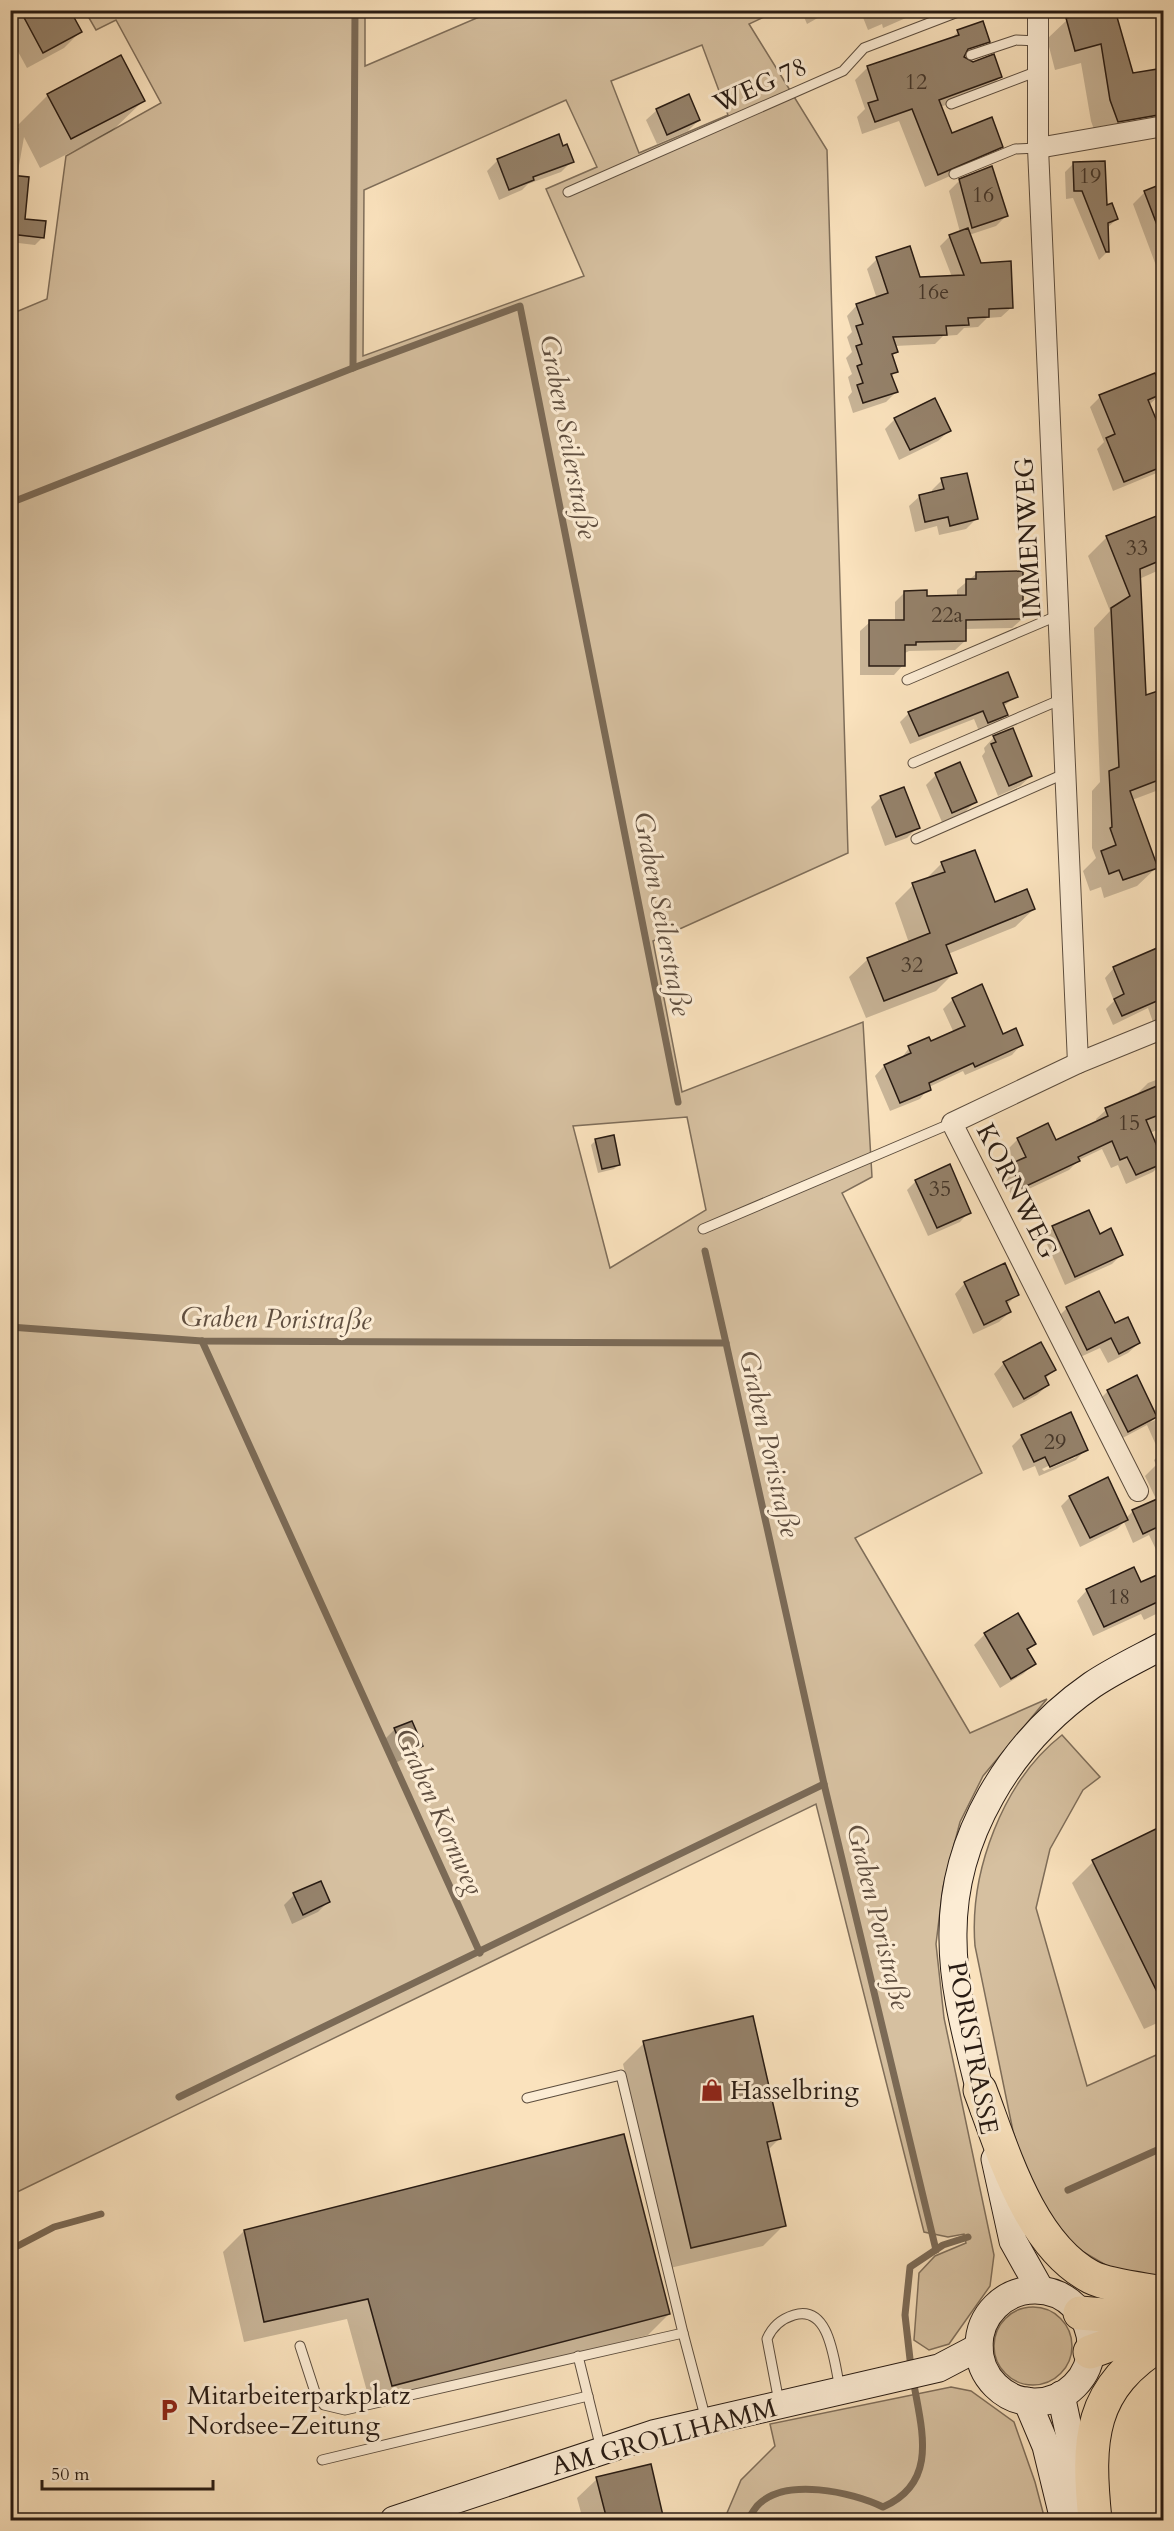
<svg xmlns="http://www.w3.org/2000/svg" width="1174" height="2531" viewBox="0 0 1174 2531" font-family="Cardo,serif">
<rect width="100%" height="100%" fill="#fae2bd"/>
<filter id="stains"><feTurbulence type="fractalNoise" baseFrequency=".00333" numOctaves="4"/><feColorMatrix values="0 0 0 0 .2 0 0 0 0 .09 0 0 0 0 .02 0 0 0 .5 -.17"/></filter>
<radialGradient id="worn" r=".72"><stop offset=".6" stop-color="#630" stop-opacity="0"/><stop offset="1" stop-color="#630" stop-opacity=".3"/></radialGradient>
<g fill="#d6c0a0" stroke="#7f6e5a" stroke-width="1.5" fill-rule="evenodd">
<path d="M 85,11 L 365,11 L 365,66 L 493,11 L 777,11 L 749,24 L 827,150 L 848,853 L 653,941 L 682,1092 L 863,1022 L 872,1177 L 842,1193 L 982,1473 L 855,1538 L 970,1733 L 1047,1699 L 983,1776 L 960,1822 L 943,1887 L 936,1944 L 944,2018 L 994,2255 L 990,2286 L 949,2344 L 929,2350 L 914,2340 L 919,2273 L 935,2256 L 966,2243 L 964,2234 L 948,2237 L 924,2232 L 816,1804 L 11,2195 L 11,314 L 47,299 L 66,156 L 161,103 L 116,20 L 96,30 ZM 702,45 L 728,115 L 639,153 L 611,81 ZM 566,100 L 597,167 L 546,189 L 584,276 L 363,356 L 364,190 ZM 687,1117 L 706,1210 L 610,1268 L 573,1126 Z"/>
<path d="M 1062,1735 L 1100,1777 L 1083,1790 L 1050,1849 L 1036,1908 L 1087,2086 L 1163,2052 L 1163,2277 L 1121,2274 L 1068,2243 L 1028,2178 L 1013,2131 L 975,1946 C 969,1872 1003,1781 1062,1735 Z"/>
<circle cx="1033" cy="2346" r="39"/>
<polygon points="951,2387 971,2391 1014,2422 1035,2482 1045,2520 724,2520 741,2480 775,2446 770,2424"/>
</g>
<g fill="#0003" fill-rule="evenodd">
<polygon points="10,10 68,10 80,32 64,48 27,68 10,37"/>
<polygon points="801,10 832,10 807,24"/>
<polygon points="860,10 924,10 883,28 882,24 868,30"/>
<polygon points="1098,10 1131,75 1164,70 1164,130 1098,141 1091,121 1081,63 1055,70 1047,39 1067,20"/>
<polygon points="958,32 988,41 976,54 964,58 1000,77 988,90 940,107 951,135 1002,146 989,159 925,187 899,121 862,134 857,117 865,109 855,80 867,68 950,39"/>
<polygon points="48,95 143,101 112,131 40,168 24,137 17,177 23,220 43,237 35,245 10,242 10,126 19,128 18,125"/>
<polygon points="657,110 699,120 688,131 657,144 646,120"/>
<polygon points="562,148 572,161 561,172 528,184 522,190 499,200 487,171 498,160"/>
<polygon points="1074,163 1117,219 1107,228 1108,251 1099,260 1073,198 1066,199 1065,172"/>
<polygon points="991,168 1007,215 996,226 969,235 980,265 1012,307 1001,317 987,318 978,327 964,328 957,335 943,336 935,344 895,346 896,352 891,357 896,371 891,377 896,392 886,402 853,413 848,397 852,392 848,377 852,374 846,358 852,352 847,337 852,332 847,316 857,305 877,299 867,269 877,259 919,279 952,277 940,246 950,236 960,232 949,191 959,181"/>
<polygon points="1164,185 1164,287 1133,204 1145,192"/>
<polygon points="1162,393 1149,405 1164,442 1164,470 1113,491 1097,449 1104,442 1090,407 1100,397"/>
<polygon points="895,419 949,431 938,441 899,460 885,429"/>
<polygon points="942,480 976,519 966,529 939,535 937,526 915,532 909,506 920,496 932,493 932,490"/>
<polygon points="1164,515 1164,568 1139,579 1145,697 1164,690 1164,788 1132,800 1156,868 1137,886 1104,898 1101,887 1090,891 1083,871 1096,858 1092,848 1092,791 1100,782 1094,628 1110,611 1088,556 1107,537"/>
<polygon points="977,573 1022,619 1012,628 965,629 965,641 955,650 909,651 903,654 903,665 894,675 860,675 860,631 870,622 895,621 895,602 905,592 926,597 957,597 957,590"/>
<polygon points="1016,696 1003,707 1006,715 997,724 979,731 974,719 910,744 900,722 909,713"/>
<polygon points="994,737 1031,776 1020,786 998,796 982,756 985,752 984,748"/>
<polygon points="936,775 976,801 965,812 942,822 926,785"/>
<polygon points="881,797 918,827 907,838 885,846 871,807"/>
<polygon points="942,863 994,904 1034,909 1015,927 948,954 955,972 936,991 866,1018 849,977 868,959 909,943 895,903 913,885 924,881"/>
<polygon points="1164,947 1164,1017 1153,1022 1148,1008 1113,1025 1106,1009 1114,1001 1105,978 1114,968"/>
<polygon points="953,999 1003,1036 1021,1045 1012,1055 965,1075 963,1071 929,1087 920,1099 890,1111 875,1076 884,1066 900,1060 909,1048 931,1043 954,1033 943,1009"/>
<polygon points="1164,1077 1164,1127 1150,1133 1163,1162 1153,1172 1126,1184 1118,1165 1111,1168 1102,1149 1079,1160 1069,1170 1012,1197 1002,1175 1015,1163 1008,1149 1018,1139 1055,1142 1097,1122 1096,1119 1106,1110 1139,1095 1138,1093 1148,1083"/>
<polygon points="596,1140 619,1164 614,1169 598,1173 591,1145"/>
<polygon points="916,1181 969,1212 960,1222 928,1236 907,1190"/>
<polygon points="1053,1228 1099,1236 1122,1254 1112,1264 1065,1285 1044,1237"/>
<polygon points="965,1283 1017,1294 1007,1305 1010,1312 999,1322 973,1334 955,1294"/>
<polygon points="1067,1308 1114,1325 1139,1343 1128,1353 1108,1363 1100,1348 1076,1359 1056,1319"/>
<polygon points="1004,1363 1054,1370 1045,1379 1048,1385 1037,1395 1013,1408 994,1374"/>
<polygon points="1108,1391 1155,1417 1151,1422 1164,1416 1164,1566 1149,1535 1133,1543 1124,1522 1117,1529 1080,1547 1061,1506 1070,1497 1126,1518 1132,1512 1157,1501 1145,1476 1156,1465 1154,1460 1160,1454 1147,1425 1117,1441 1097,1402"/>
<path d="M 1022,1436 L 1086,1449 L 1076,1460 L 1039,1476 L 1035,1466 L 1023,1471 L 1012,1446 ZM 1076,1453 L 1076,1457 L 1044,1471 L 1042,1469 Z"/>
<polygon points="1164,1573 1164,1610 1144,1620 1141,1614 1093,1636 1077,1601 1087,1590 1141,1584"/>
<polygon points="1017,1615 1034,1643 1026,1651 1034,1664 1023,1674 1000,1688 974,1645 985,1634"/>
<polygon points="395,1729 421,1746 410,1756 395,1763 384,1740"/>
<polygon points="1164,1827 1164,2020 1144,2029 1072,1883 1093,1862"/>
<polygon points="294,1895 328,1902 318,1912 292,1924 284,1905"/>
<polygon points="644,2043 779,2139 767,2151 784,2225 763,2246 670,2268 623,2064"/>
<polygon points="244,2231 669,2314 648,2335 371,2406 347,2319 244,2342 223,2252"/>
<polygon points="649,2466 662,2520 583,2520 577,2498 597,2479"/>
</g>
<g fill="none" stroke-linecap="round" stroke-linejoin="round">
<g stroke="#7b6a56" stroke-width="7">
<polyline points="355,10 353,368 520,306 678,1102"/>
<polyline points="10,503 353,368"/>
<polyline points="705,1251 726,1343"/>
<polyline points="10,1327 202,1341 726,1343 824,1784 936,2250"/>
<polyline points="202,1341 480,1953"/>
<polyline points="179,2097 824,1784"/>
<polyline points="1068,2190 1164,2147"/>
<polyline points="10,2250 54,2227 101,2214"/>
<polyline points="911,2368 905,2315 910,2267 943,2245 968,2237"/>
<path d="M 747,2520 C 751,2516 754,2509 758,2505 C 785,2477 852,2492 883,2507 C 940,2482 921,2428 913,2379"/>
</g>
</g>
<g fill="#95826b" stroke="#281b13" stroke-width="1.5">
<polygon points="20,10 70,10 82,32 43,53"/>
<polygon points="1069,10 1115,10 1133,73 1164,68 1164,114 1118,122 1110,100 1101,44 1075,51 1066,18 1071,17"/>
<polygon points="983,21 990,42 968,49 964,57 973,62 994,54 1002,77 939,100 952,133 992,117 1003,147 938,175 912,109 875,122 868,103 878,100 867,66 959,35 957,30"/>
<polygon points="121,55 145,101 71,139 47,94"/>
<polygon points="689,94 700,120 667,135 656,109"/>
<polygon points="559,134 563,146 567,144 574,162 533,177 534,180 509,190 497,159"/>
<polygon points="1105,161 1107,205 1112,203 1118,219 1108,223 1109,252 1106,252 1082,191 1074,191 1073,162"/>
<polygon points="992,166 1008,216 972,228 959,179"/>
<polygon points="10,175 29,177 25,219 46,221 44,238 10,234"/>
<polygon points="1164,183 1164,238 1162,238 1144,191"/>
<polygon points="968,228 981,263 1011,261 1013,308 989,309 989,317 968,318 969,325 946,326 947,335 893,337 898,352 892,354 898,372 891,374 898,392 863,403 857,385 863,383 857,366 862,364 856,346 862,344 856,326 863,324 856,304 888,293 876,257 910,246 920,277 964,275 949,235"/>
<polygon points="1155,373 1164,393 1148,400 1164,438 1164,466 1124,482 1106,438 1115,434 1099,395"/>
<polygon points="935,398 951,431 910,450 894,418"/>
<polygon points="967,473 978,519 950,526 948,517 925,522 919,495 944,489 941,478"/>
<polygon points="1164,513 1164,559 1140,569 1146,695 1164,689 1164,778 1130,791 1158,868 1123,880 1119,870 1109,874 1101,851 1116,845 1110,828 1112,827 1109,771 1119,767 1111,608 1130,596 1106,536"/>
<polygon points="1023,571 1023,619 966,620 966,641 916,642 916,645 905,645 905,666 869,666 869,620 904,620 904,591 927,590 927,596 966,595 966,579 976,579 976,572"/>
<polygon points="1008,672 1018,697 1003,703 1008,715 988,723 983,711 919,736 908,712"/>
<polygon points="1013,728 1032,776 1009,786 991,744 996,742 993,736"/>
<polygon points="960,762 977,802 952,813 935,773"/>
<polygon points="904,787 920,828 896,837 880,796"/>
<polygon points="975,850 995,902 1027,889 1035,909 946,945 957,973 884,1001 867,958 930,933 912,883 945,872 941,862"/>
<polygon points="1164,945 1164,998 1122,1016 1114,999 1124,994 1113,967"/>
<polygon points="982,984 1003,1034 1016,1028 1023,1045 975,1067 973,1063 929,1083 931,1090 900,1103 884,1065 911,1053 908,1046 929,1037 931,1041 965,1026 952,998"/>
<polygon points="1164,1083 1164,1113 1146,1120 1164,1163 1136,1175 1127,1157 1120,1160 1112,1141 1078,1157 1080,1161 1022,1188 1010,1164 1026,1157 1017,1138 1048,1123 1056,1140 1108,1116 1105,1108"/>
<polygon points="614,1135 620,1165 602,1169 595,1139"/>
<polygon points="950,1164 971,1213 937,1228 915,1180"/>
<polygon points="1089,1210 1100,1234 1111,1228 1123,1255 1075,1277 1052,1226"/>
<polygon points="1005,1263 1019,1295 1006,1301 1011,1312 984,1325 964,1282"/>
<polygon points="1099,1291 1115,1323 1128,1317 1140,1343 1119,1354 1111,1338 1087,1350 1066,1307"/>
<polygon points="1041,1342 1056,1370 1045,1376 1049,1385 1024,1399 1003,1362"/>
<polygon points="1137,1375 1157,1417 1128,1432 1107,1390"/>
<polygon points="1071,1412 1088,1450 1050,1467 1045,1457 1034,1462 1021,1435"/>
<polygon points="1108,1477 1128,1520 1090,1538 1069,1496"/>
<polygon points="1164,1496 1164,1524 1143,1534 1132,1510"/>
<polygon points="1134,1567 1141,1582 1164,1572 1164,1599 1104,1627 1086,1589"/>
<polygon points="1018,1613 1036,1644 1027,1649 1036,1664 1011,1679 984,1633"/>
<polygon points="412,1721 423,1746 405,1754 394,1728"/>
<polygon points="1164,1825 1164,2006 1092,1860"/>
<polygon points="321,1881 330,1902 303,1915 293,1893"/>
<polygon points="753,2016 781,2139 767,2142 786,2226 691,2248 643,2041"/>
<polygon points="624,2134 670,2314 392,2386 368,2299 264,2322 244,2230"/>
<polygon points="651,2464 664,2520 607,2520 596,2477"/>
</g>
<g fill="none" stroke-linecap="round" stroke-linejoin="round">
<g stroke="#5c4d3e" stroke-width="11">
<g id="lane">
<polyline points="971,55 1016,40 1038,41"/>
<polyline points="951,104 1038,71"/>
<polyline points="954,174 1015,149 1038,148"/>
<polyline points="568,192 843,71 864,48 963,10"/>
<polyline points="907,680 1059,615"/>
<polyline points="913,763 1062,699"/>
<polyline points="916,839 1066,773"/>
<polyline points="703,1229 952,1123"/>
<polyline points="683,2333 706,2420"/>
<polyline points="300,2346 315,2392 324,2405 345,2410 683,2333 621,2075 527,2098"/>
<polyline points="578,2356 601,2449"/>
<path d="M 779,2402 L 767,2339 C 772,2327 781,2319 794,2315 C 831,2304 834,2364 840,2388"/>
<polyline points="322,2460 588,2396"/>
</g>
</g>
<g stroke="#5c4d3e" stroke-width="22">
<g id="street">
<polyline points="1038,10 1038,148 1078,1063"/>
<polyline points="1038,148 1164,126"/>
<polyline points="1138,1491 952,1123 1078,1063 1164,1028"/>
</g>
</g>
<g stroke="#281b13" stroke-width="29">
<g id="secondary">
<path d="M 984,2109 C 972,2054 953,1997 953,1939 C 951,1838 1010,1742 1092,1685 C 1114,1670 1140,1658 1164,1645"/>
<polyline points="995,2159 1013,2241 1040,2289"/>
<circle cx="1035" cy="2346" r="56"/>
<polyline points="1061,2395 1084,2502"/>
<polyline points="1027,2401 1046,2446 1064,2520"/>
<polyline points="394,2520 653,2434 939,2368 979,2347"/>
</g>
</g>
<g stroke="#281b13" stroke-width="35">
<g id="highway">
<path d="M 980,2090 C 1003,2151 1029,2244 1091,2277 C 1109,2286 1143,2289 1164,2293"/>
<polyline points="1080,2313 1115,2316 1164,2306"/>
<polyline points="1090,2352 1164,2325"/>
<path d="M 1095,2520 C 1087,2441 1088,2387 1164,2342"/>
</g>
</g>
<use href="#lane" stroke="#fcecd4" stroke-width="9"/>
<use href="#street" stroke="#fcecd4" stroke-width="20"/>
<use href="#secondary" stroke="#fcecd4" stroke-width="27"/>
<use href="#highway" stroke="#fae2bd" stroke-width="33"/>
</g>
<defs>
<g id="shop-bare" transform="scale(1.8)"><path d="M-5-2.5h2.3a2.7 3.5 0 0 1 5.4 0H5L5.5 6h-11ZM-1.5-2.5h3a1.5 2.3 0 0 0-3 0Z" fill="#8f2418" stroke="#fcecd4" stroke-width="2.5" paint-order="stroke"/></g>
<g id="parking-bare" transform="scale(1.8)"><path d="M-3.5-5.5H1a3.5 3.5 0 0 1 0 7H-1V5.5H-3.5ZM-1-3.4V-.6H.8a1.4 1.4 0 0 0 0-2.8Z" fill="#8f2418" stroke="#fcecd4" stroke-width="2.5" paint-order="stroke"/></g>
</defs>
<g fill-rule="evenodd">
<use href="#shop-bare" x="712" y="2090"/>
<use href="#parking-bare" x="169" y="2410"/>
</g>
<g text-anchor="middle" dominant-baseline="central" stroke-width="6" stroke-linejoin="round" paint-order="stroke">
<g font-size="22" fill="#433529">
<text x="916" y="82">12</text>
<text x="1090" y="176">19</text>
<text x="983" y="195">16</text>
<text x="933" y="292">16e</text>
<text x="1137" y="548">33</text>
<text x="947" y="615">22a</text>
<text x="912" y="965">32</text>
<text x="1129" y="1123">15</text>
<text x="940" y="1189">35</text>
<text x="1055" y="1442">29</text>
<text x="1119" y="1597">18</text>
</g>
<g font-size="26" fill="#281b13" stroke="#fcecd4">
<text transform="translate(760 85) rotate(-24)">WEG 78</text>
<text transform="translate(1028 538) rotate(-93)">IMMENWEG</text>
<text transform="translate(1017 1191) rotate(63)">KORNWEG</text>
<text transform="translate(973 2048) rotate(79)">PORISTRASSE</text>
<text transform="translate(664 2437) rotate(-15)">AM GROLLHAMM</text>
</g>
<g font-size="26" fill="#281b13" stroke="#fcecd4" text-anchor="start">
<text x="730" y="2090">Hasselbring</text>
<text x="187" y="2395">Mitarbeiterparkplatz<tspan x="187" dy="30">Nordsee-Zeitung</tspan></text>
</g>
<g font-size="27" font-style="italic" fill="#604f40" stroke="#fcecd4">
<text transform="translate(568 437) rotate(79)">Graben Seilerstraße</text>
<text transform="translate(662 914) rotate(79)">Graben Seilerstraße</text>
<text transform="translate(276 1319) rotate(1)">Graben Poristraße</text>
<text transform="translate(769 1444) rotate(77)">Graben Poristraße</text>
<text transform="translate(439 1812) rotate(66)">Graben Kornweg</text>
<text transform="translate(878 1917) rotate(76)">Graben Poristraße</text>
</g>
</g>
<rect width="1174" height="2531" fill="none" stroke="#fae2bd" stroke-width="36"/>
<rect x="12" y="12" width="1150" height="2507" fill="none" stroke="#281b13" stroke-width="3"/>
<rect x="18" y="18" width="1138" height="2495" fill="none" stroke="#281b13" stroke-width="1.5"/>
<path d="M42 2480v9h171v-9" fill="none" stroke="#281b13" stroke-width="3"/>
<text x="51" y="2480" font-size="18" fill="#281b13" stroke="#fcecd4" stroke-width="4.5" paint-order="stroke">50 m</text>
<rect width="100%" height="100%" filter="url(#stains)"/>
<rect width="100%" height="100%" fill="url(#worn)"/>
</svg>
